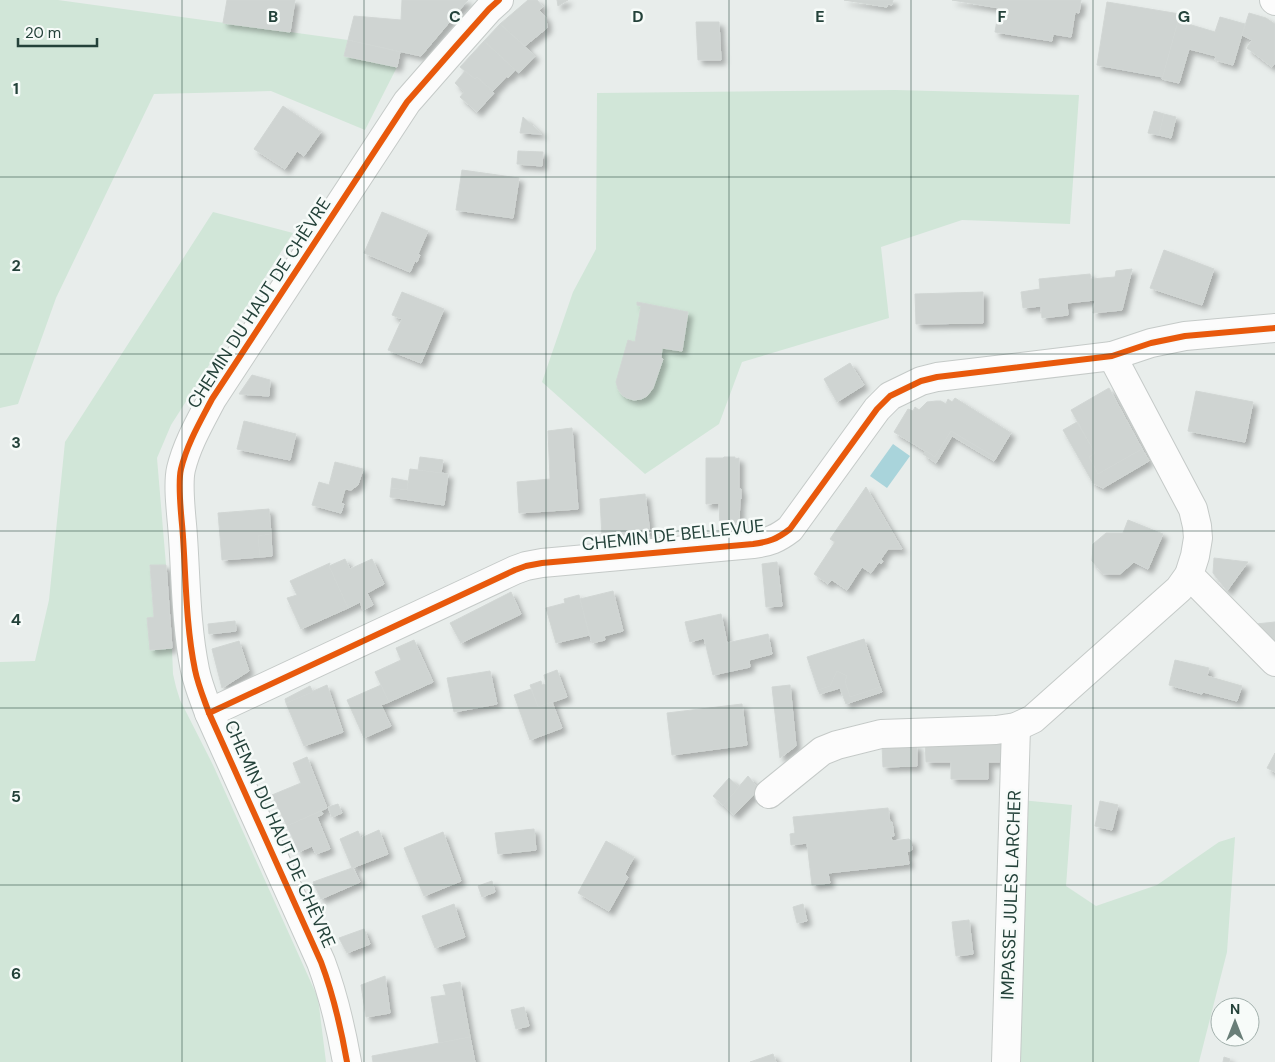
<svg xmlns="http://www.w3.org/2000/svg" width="1275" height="1062" viewBox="0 0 1275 1062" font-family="'DM Sans',sans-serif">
<defs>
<filter id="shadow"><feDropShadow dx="4.5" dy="4.5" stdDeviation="2.5" flood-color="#0004"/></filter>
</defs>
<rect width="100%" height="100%" fill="#e8edeb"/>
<g fill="#d1e6d8">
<polygon points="0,0 58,0 348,40 344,56 397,67 365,130 271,91 154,94 56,298 18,404 0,408"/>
<polygon points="895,90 1079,95 1070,224 962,220 881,247 889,318 742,362 719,424 645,474 542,382 573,292 596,249 597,93"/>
<polygon points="213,212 293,233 171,425 157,458 166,565 150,565 154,617 147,619 150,650 172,648 173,674 176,687 180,700 213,765 318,998 326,1062 0,1062 0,662 35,661 49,600 65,442"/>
<polygon points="1021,800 1072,805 1066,886 1096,906 1157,885 1219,842 1235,837 1227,952 1199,1062 1014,1062"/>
</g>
<polygon fill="#a9d4db" points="893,444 910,456 887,488 870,476"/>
<g fill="#cfd4d2" stroke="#d1d6d4" filter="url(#shadow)">
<polygon points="227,0 295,0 290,32 223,23"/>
<polygon points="402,0 468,0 421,56 348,40 354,16 401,20"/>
<polygon points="528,0 537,0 543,7 539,10 546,18 547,28 525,46 500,24"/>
<polygon points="557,0 568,0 558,6"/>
<polygon points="844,0 893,0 892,5 888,4 887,7"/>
<polygon points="952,0 1081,0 1079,13 1075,12 1071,37 1053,34 1052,41 995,32 999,8"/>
<polygon points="1107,2 1180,14 1163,77 1097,65"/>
<polygon points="1249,13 1266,18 1275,24 1275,63 1272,67 1247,48 1252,40 1242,35"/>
<polygon points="1220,17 1245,24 1233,65 1215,60 1216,56 1189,49 1179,83 1162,79 1178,21 1215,32"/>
<polygon points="696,22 719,22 721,60 698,60"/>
<polygon points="500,24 535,56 519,73 484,41"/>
<polygon points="348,40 400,52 397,67 344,56"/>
<polygon points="484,41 515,70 508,78 507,76 493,91 477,77 475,79 460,67"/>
<polygon points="465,71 475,79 477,77 494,93 477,112 460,97 464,92 455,83"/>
<polygon points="283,106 321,132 304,156 297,151 285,169 254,149"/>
<polygon points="1154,111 1164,114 1159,135 1148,133"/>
<polygon points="1164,114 1176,117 1171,138 1159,135"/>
<polygon points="523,117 542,134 520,133"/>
<polygon points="518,151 543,152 542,166 517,164"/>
<polygon points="462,170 519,178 513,218 456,210"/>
<polygon points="382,212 428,231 418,254 420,255 417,262 415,261 410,272 364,253"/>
<polygon points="1164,250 1214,269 1202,305 1150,288"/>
<polygon points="1132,269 1122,310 1093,313 1095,300 1067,303 1068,315 1042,318 1041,306 1023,308 1021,292 1040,289 1039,279 1090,274 1091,279 1115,277 1116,271"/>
<polygon points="402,292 444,309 421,363 388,350 402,319 392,315"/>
<polygon points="983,292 983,323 916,324 915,294"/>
<polygon points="637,302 688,312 682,351 662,348 661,358 663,359 653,388 647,396 641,399 634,400 627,398 622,395 618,389 616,382 628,340 635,342 641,306 637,305"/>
<polygon points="850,363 864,385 837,402 824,379"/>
<polygon points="252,375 270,380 269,396 239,394"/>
<polygon points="1109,388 1142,449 1098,474 1089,457 1095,453 1071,410"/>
<polygon points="1196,391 1253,402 1245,442 1188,431"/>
<polygon points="955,398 1011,433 996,458 951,431 935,457 894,432 908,409 913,411 915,407 919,410 927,402 936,401 941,401 946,404 948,399 952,402"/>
<polygon points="244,421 296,434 290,460 237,449"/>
<polygon points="1077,422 1095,453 1089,457 1098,474 1142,449 1149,461 1103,488 1093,483 1063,430"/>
<polygon points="572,428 578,509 519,513 517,482 550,479 548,431"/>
<polygon points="951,431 996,458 994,461 952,436 936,463 923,454 926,451 935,457"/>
<polygon points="420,457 443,460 441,473 418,470"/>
<polygon points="724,457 735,457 735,459 739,458 739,489 741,489 741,499 740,499 739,523 720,526 719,503 706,504 706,458 723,458"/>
<polygon points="335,462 363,469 358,485 351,490 345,489 341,503 344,504 341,513 312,505 319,482 329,485"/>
<polygon points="410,469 448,474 444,505 390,497 391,488 407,490"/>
<polygon points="392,478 408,481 407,490 391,488"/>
<polygon points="866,487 902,549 888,549 881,559 883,561 881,564 879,562 871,573 862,567 847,590 832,580 828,584 814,574 835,542 830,539"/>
<polygon points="645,494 650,533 602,537 600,499"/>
<polygon points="269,509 271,534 258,536 260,557 222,560 218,513"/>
<polygon points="1128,520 1163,534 1148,569 1134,562 1120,574 1103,574 1092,561 1093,544 1106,533 1123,533"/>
<polygon points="271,534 272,556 260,557 258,536"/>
<polygon points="1214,558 1248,562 1227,591 1213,573"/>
<polygon points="345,559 350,569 372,559 384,584 367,593 373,605 363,610 360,602 348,608 329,566"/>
<polygon points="777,562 782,606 766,607 762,564"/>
<polygon points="330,563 329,566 348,608 301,629 287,598 297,595 290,581"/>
<polygon points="150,565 166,565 172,648 150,650 147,618 154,617"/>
<polygon points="613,591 623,631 604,636 605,640 592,643 580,599"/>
<polygon points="511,592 521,614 461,643 450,623"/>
<polygon points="579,595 589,635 556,643 546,608 565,603 564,599"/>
<polygon points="721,614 727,643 768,634 772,654 749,660 750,667 713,675 704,638 690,642 685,622"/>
<polygon points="235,621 236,631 209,634 208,624"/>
<polygon points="1275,622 1275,642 1256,624"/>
<polygon points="864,639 880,687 850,697 845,681 847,676 837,671 830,686 818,690 807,657"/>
<polygon points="414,640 433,682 389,702 375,672 401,660 396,648"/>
<polygon points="239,641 249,671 222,688 212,649"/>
<polygon points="1175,660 1209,668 1207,676 1242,686 1237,701 1203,692 1202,694 1169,685"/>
<polygon points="557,670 567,697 538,707 530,685 541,681 542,685 546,684 544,675"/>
<polygon points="490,671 497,704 454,712 447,678"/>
<polygon points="837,671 847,676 845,681 850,697 880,687 882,692 846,704 840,688 820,694 818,690 830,686"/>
<polygon points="327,685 343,732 304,746 286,703"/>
<polygon points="381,685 389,702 381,705 391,726 364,738 347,700"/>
<polygon points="790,685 796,746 780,758 772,687"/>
<polygon points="310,686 313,692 286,703 285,699"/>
<polygon points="531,689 538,707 552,702 562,728 530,740 514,695"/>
<polygon points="742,704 747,745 672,755 667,713"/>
<polygon points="925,742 1006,744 1006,762 988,762 988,779 951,779 951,762 926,762"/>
<polygon points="917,745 917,766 883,767 882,746"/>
<polygon points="1275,753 1275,772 1267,768"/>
<polygon points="307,757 327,808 287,826 272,795 301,783 293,763"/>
<polygon points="748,776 759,789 734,815 723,805"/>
<polygon points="729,778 739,787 723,805 713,796"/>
<polygon points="1100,801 1118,805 1112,830 1095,826"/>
<polygon points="338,804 342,813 332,817 328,807"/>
<polygon points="888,808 890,823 892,822 894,836 891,836 892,841 909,839 911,841 912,850 907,852 909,864 828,873 830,883 812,885 807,843 791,845 790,834 795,833 793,817"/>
<polygon points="321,811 323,814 317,817 330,849 316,854 312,846 299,852 287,826"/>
<polygon points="534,829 536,850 498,854 495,833"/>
<polygon points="379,830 388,854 352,868 340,839 358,831 361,838"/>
<polygon points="443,832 461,881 424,896 404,848"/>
<polygon points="606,841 634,857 625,874 628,877 609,911 578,893"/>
<polygon points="352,868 353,868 360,882 321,899 313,882"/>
<polygon points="492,881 495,892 482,897 478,886"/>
<polygon points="454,904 465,937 435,948 422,916"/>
<polygon points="803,904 807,921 797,923 793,907"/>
<polygon points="969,920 973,954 956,956 952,922"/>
<polygon points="364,929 370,944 347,953 339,938"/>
<polygon points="385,976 390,1013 366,1017 361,985"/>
<polygon points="460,982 470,1037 439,1043 431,997 446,995 443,985"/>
<polygon points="524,1007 529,1026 516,1029 511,1010"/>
<polygon points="470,1037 475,1062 373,1062 372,1056"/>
<polygon points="773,1054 776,1062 750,1062"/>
<polygon points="1224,1057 1230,1059 1229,1062 1223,1062"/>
</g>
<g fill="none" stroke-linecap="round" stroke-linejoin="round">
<g stroke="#c5cac8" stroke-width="30">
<g id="street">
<polyline points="1274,0 1275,1"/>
<polyline points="1189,575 1275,662"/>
<path d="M 209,713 L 515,570 L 526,566 L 542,563 L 753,544 C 769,542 777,539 790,529 L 877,409 L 890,396 L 921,381 L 937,377 L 1112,356 L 1151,343 L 1185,336 L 1275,328"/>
<polyline points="769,794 822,751 837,745 881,734 996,730 1016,727 1033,719 1179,589 1189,575 1195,556 1198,538 1197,526 1193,509 1112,356"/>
<path d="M 347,1062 C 341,1028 333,994 321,962 L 209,713 C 204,699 198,685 195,670 C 186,626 186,581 183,537 C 182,519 177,486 181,469 C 187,444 200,422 212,399 L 407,102 L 457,45 L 489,9 L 499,0"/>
<polyline points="1006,1062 1016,727"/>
</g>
</g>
<use href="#street" stroke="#fcfcfc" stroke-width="28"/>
<g stroke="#f7fbf9" stroke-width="9">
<g id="cycleway">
<path d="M 209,713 L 515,570 L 526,566 L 542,563 L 753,544 C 769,542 777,539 790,529 L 877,409 L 890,396 L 921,381 L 937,377 L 1112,356 L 1151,343 L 1185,336 L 1275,328"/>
<path d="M 347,1062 C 341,1028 333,994 321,962 L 209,713 C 204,699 198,685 195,670 C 186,626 186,581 183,537 C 182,519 177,486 181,469 C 187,444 200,422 212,399 L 407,102 L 457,45 L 489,9 L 499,0"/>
</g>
</g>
<use href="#cycleway" stroke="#e8590c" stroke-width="6"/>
</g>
<path fill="none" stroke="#24423a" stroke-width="1" stroke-opacity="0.55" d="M 182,0 L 182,1062M 364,0 L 364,1062M 546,0 L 546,1062M 729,0 L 729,1062M 911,0 L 911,1062M 1093,0 L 1093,1062M 0,177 L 1275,177M 0,354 L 1275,354M 0,531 L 1275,531M 0,708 L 1275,708M 0,885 L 1275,885"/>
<g text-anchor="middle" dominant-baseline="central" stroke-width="5" stroke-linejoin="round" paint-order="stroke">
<g font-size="18" fill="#24423a" stroke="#f7fbf9">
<text transform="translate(259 303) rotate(-57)">CHEMIN DU HAUT DE CHÈVRE</text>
<text transform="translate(673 535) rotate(-6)">CHEMIN DE BELLEVUE</text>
<text transform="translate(280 834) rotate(66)">CHEMIN DU HAUT DE CHÈVRE</text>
<text transform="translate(1011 895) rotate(-88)">IMPASSE JULES LARCHER</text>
</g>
</g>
<g font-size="16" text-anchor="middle" font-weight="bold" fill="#24423a" stroke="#f7fbf9" stroke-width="5" stroke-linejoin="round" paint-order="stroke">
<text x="273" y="22">B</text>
<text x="455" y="22">C</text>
<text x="638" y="22">D</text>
<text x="820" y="22">E</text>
<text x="1002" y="22">F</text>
<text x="1184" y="22">G</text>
<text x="16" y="94">1</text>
<text x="16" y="271">2</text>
<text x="16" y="448">3</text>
<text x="16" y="625">4</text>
<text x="16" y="802">5</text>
<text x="16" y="979">6</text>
</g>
<g transform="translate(1235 1022)"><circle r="24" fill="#f7fbf9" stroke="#a3b1ad"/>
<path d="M0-4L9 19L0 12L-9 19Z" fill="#697e78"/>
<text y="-8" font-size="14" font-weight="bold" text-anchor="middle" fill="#24423a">N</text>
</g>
<path d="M18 38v8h79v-8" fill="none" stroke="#24423a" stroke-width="2.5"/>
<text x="25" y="38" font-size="15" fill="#24423a" stroke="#f7fbf9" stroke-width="4" paint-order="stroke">20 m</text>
</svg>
